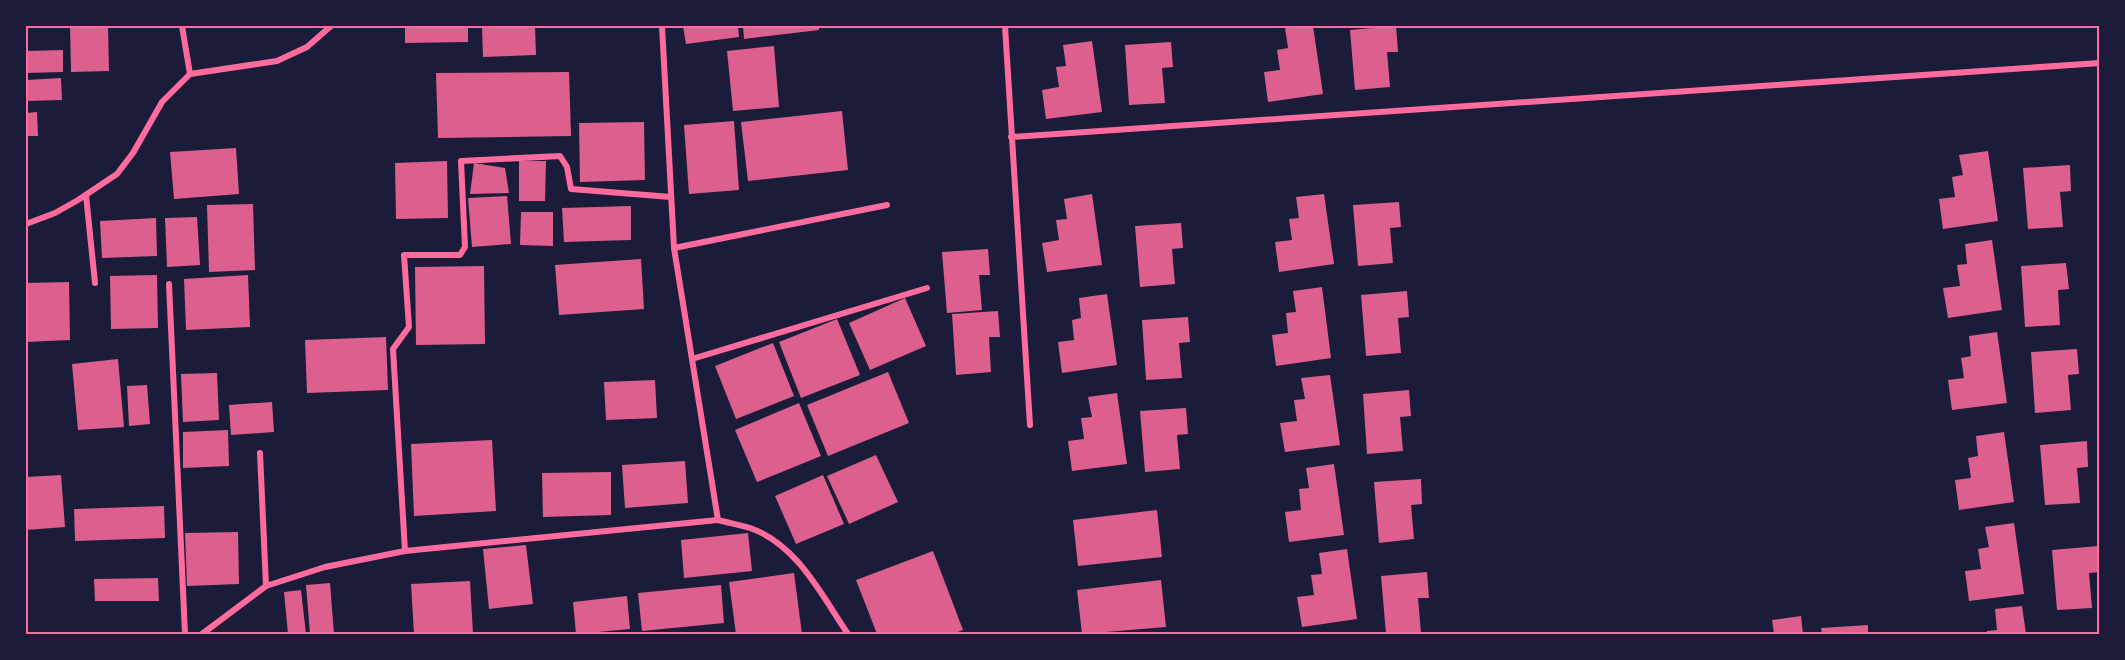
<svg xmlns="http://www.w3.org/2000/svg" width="2125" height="660" viewBox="0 0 2125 660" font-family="Spectral,serif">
<rect width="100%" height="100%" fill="#1b1b3a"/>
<g fill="#dd5f8e">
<polygon points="70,26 108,26 109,71 71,72"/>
<polygon points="405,26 468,26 468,42 405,43"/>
<polygon points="482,26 535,26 536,55 483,57"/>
<polygon points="683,26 738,26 739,37 686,44"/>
<polygon points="743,26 819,26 819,30 744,39"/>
<polygon points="1300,26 1313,26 1323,94 1268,102 1264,72 1280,70 1277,50 1288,48 1285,28"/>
<polygon points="1396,26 1398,52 1387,52 1390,87 1355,90 1350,30"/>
<polygon points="1092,41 1102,112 1046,119 1042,90 1059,87 1056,67 1066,66 1063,45"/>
<polygon points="1171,42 1173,67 1162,68 1165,103 1129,105 1125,45"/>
<polygon points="774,46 779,107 733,111 727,51"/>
<polygon points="63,50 63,72 26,73 26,51"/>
<polygon points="569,72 571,136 438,138 436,73"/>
<polygon points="61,78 62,100 26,101 26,80"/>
<polygon points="842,111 848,170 748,181 741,122"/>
<polygon points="37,112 38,136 26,136 26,113"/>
<polygon points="734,121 739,190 689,194 684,125"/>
<polygon points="644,122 645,180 580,182 579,123"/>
<polygon points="236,148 239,194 174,199 170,152"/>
<polygon points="1988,151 1998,221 1943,229 1939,199 1955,197 1952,177 1963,175 1959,155"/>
<polygon points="447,161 448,218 396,219 395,163"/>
<polygon points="519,161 546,161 545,201 519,201"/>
<polygon points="474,163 505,168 509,193 470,194"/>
<polygon points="2070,165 2071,191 2060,192 2063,227 2028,229 2023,168"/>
<polygon points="1092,194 1102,265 1047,272 1042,243 1059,240 1056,220 1067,219 1064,199"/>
<polygon points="1324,194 1334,264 1279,272 1275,242 1292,240 1289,219 1299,218 1296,197"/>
<polygon points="507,196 511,244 472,247 468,198"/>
<polygon points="1399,202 1401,227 1390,228 1393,263 1358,266 1353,205"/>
<polygon points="253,204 255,270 209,272 207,205"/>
<polygon points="631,206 631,240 564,242 562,208"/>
<polygon points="521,212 553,212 553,246 520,245"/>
<polygon points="197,217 200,265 167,267 165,218"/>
<polygon points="156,218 157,256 102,258 100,221"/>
<polygon points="1181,223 1183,248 1172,249 1175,284 1140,287 1135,226"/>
<polygon points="1992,240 2002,310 1948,318 1943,288 1960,286 1957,265 1967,264 1965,244"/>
<polygon points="988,249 990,275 979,275 982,310 947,313 942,252"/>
<polygon points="641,259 644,309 559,315 555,265"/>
<polygon points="2066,263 2069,289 2058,290 2060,325 2025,327 2021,266"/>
<polygon points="484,266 485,344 416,345 415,267"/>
<polygon points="157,275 158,328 111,329 110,276"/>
<polygon points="248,275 250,327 186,330 184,279"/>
<polygon points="69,282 70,340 26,342 26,283"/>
<polygon points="1322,287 1331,358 1276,366 1272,335 1288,333 1286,313 1296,312 1293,291"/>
<polygon points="1407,291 1409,317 1398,318 1401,353 1366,356 1361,295"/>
<polygon points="1107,294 1117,365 1062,373 1058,342 1074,340 1072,320 1081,318 1079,298"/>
<polygon points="905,298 926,346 870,370 849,323"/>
<polygon points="998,311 1000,337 989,337 991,372 956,375 952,314"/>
<polygon points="1188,317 1190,342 1179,343 1182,378 1146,380 1142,320"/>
<polygon points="837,319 860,375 801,398 779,342"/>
<polygon points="1997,332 2007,403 1952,410 1948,380 1964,378 1961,358 1971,356 1969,336"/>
<polygon points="386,337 388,390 307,393 305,340"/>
<polygon points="773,343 794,396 736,419 715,366"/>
<polygon points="2077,349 2079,374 2068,375 2071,410 2035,413 2031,352"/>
<polygon points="118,359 124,427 78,430 72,364"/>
<polygon points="888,372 909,423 828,456 807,405"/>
<polygon points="217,373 219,420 183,422 181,374"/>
<polygon points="1330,375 1340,445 1285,452 1280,423 1297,421 1294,400 1305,399 1301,378"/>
<polygon points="655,380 657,418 606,420 604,382"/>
<polygon points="147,385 150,424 129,426 127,386"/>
<polygon points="1409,390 1411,416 1400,417 1403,451 1367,454 1363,394"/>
<polygon points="1117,393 1127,464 1072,471 1068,441 1084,439 1081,418 1092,417 1088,397"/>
<polygon points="272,402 274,432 231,435 229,405"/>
<polygon points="799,403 821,456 757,482 735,430"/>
<polygon points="1186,408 1188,434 1177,435 1180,469 1145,472 1140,411"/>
<polygon points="228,430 229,466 183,468 183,432"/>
<polygon points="2004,432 2014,502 1959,510 1955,480 1971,478 1968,458 1978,456 1976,436"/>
<polygon points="492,440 496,511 414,516 411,444"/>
<polygon points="2087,441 2088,467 2077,468 2080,503 2045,505 2040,445"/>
<polygon points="876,455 898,502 849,524 827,476"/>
<polygon points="685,461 688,503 625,508 622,465"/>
<polygon points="1334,464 1344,535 1289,542 1285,512 1301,510 1299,489 1309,488 1306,468"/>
<polygon points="611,472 611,515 543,517 542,473"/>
<polygon points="61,475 65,527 26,530 26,477"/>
<polygon points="823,475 844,524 796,544 775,496"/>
<polygon points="1421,479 1422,504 1411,505 1414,539 1379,543 1374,482"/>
<polygon points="164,506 165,538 75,541 74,509"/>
<polygon points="1157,510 1162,557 1078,566 1073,520"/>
<polygon points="2014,523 2024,594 1969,601 1965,571 1981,569 1978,549 1989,547 1985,527"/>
<polygon points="238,532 239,584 187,586 185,533"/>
<polygon points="748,533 752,571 684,578 681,540"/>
<polygon points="526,545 533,604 489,609 483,549"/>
<polygon points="2098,546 2100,572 2089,573 2092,608 2057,610 2052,550"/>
<polygon points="1347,549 1357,619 1302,627 1297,597 1314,595 1311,575 1322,574 1319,553"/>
<polygon points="933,551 963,630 952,634 877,634 856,580"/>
<polygon points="1427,572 1429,598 1418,598 1421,633 1386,634 1381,576"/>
<polygon points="794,573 802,634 736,634 729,582"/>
<polygon points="158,578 159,601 95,601 94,579"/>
<polygon points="1161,580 1166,627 1082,634 1077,590"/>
<polygon points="470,581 473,634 414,634 411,584"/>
<polygon points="330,583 334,634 310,634 306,585"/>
<polygon points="721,585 724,623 642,631 638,593"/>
<polygon points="301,590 306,634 288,634 284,592"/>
<polygon points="627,596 630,629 576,634 573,602"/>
<polygon points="2022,606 2026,634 1987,634 1987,631 1997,630 1995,609"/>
<polygon points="1801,616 1803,634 1774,634 1772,620"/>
<polygon points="1868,625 1868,634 1822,634 1821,628"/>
</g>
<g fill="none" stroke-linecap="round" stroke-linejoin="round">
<g stroke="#ff6b9d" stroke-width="6">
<polyline points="182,26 190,74"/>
<path d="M 662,26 L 674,248 L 718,520 C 729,523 740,525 750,528 C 797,544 822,596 848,634"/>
<polyline points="1005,26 1030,425"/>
<polyline points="1011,137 2100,63"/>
<polyline points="86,195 95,283"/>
<polyline points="26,224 55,213 78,200 117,174 133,153 162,102 190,74 277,61 307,47 331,26"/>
<polyline points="674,248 887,205"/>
<polyline points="169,284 185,634"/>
<polyline points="692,359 927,288"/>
<polyline points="260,453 266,586"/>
<polyline points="405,551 393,349 409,327 404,255 460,255 465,247 461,161 560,156 567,167 571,189 671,197"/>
<polyline points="202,634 266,586 325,567 405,551 718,520"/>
</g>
</g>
<rect width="2125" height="660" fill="none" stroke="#1b1b3a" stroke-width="54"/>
<rect x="27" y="27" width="2071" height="606" fill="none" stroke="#ff6b9d" stroke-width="2"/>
</svg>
